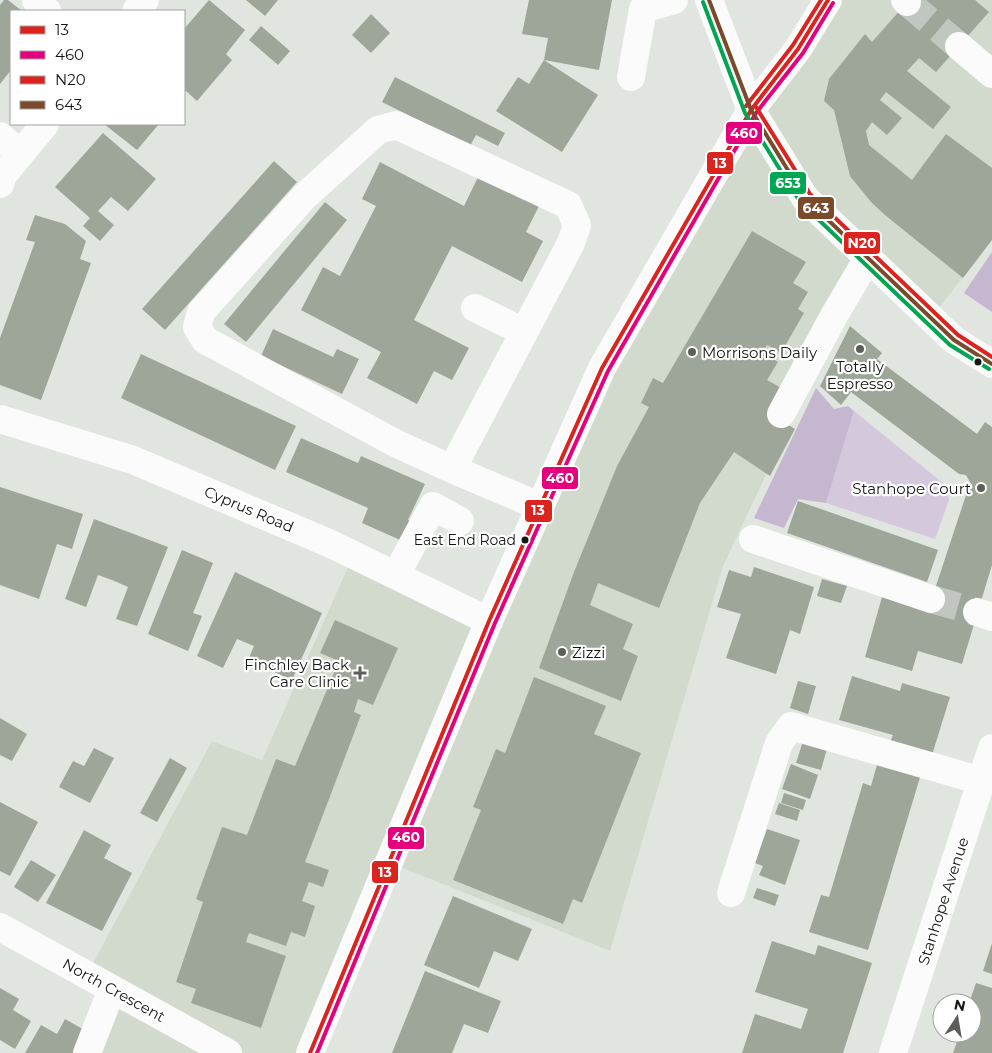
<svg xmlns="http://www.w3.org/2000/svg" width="992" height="1053" viewBox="0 0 992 1053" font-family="Montserrat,sans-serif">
<rect width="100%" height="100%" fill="#e1e5df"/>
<polygon fill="#d2dace" points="825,0 992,0 992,240 931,318 873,264 796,411 723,566 610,951 388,862 309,1053 80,1053 101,990 83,982 212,741 262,760 353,556 486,619 602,366"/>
<polygon fill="#d4c8dd" points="854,411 944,484 949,500 935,539 826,503"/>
<g fill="#c5b7d0">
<polygon points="992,252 992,312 964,293"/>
<polygon points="816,388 834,409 848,406 854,411 826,503 798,499 784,528 754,518"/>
</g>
<g fill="#9ea69a">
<polygon points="4,0 8,0 22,11 11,11 11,70 0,84 0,5"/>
<polygon points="209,0 245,30 226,54 232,60 197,101 186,91 184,93 184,29"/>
<polygon points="246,0 278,0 265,16"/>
<polygon points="529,0 612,0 599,70 544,60 598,95 562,152 496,111 518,77 529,84 544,60 548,38 522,34"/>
<polygon points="909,0 975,0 989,12 936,72 919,58 907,71 951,107 933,129 886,92 880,100 902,118 887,135 872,122 866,131 869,145 912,180 946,134 992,168 992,240 963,278 885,215 871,202 850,176 834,110 824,101 829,79 865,34 872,42"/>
<polygon points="371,14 390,33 371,53 352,35"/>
<polygon points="261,26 290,51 278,65 249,40"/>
<polygon points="395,77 505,133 498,146 476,135 470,146 382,102"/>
<polygon points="104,124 159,124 137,150"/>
<polygon points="103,133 156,179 128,211 111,197 98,211 114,225 100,241 83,226 90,218 55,187"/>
<polygon points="274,161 297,182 165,330 142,309"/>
<polygon points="380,162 464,206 480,173 540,204 526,232 543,241 522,282 452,246 414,320 469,348 452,380 434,371 417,404 367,378 381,352 301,310 323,267 340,276 376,206 362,199"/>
<polygon points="325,202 347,220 246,342 224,324"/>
<polygon points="35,215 65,224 86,241 80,259 91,263 41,400 0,385 0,338 35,242 26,240"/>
<polygon points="752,231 806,262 793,283 808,292 798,309 804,313 781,353 767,345 763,353 778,362 767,380 783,389 769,413 795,429 770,476 734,452 700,503 659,608 598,583 590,605 633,624 623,649 638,656 621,701 539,668 574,572 617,466 649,407 641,403 653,378 663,383"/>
<polygon points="850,326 882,353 877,359 977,434 985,422 992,427 992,565 962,664 918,651 912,671 865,657 882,597 928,610 966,495 969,491 971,484 966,475 959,474 851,392 841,405 820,386"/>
<polygon points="273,329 333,357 337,349 359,359 342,394 261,356"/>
<polygon points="141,354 296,426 275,470 121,398"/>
<polygon points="301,438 358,463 361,456 425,484 408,520 416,524 407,543 362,523 368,508 286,472"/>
<polygon points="0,487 83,514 72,549 57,544 39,599 0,585"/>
<polygon points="798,501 938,550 927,582 787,533"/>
<polygon points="94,519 168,547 137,626 116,619 128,587 112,580 98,575 86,607 65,599"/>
<polygon points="182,550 213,563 193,613 202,616 188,651 148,634"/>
<polygon points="754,567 814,587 800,634 790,630 776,674 726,658 741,614 717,607 729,570 751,577"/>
<polygon points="235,572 322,613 292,680 248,660 254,646 237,639 223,668 197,656"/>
<polygon points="822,579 847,586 841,603 817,596"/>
<polygon points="335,620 398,648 373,705 358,699 354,712 361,715 305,862 329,870 323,887 309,882 302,901 315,906 305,937 291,932 286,946 249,933 246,942 286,956 261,1028 191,1003 196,989 176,982 203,902 196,899 222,827 247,835 276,759 295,766 339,661 320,653"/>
<polygon points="852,676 900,691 902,683 950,697 932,755 890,742 893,735 839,720"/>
<polygon points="534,677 606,706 594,734 641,753 582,903 573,899 563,924 453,880 481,810 473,807 496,749 505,753"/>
<polygon points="798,681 816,686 808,714 790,708"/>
<polygon points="0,718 27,734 12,761 0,755"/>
<polygon points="805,735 829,742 821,770 796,763"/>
<polygon points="94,748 114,758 90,803 59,787 73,761 84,766"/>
<polygon points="170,758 187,768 157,822 140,813"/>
<polygon points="878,761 921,774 868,950 809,932 821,895 829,897 863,783 871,786"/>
<polygon points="791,764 818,775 810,799 782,789"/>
<polygon points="784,793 806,800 803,810 781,803"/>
<polygon points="0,802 38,822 10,876 0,871"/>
<polygon points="779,803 800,810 797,821 775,814"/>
<polygon points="767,829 800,840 785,885 759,875 763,866 755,863"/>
<polygon points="84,830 111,845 104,858 132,873 102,931 46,903"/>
<polygon points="31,860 56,875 38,902 14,887"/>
<polygon points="757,888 779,895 775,906 753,898"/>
<polygon points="453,896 532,929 518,961 494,951 479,988 424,965"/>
<polygon points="772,941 815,955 818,945 872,963 843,1053 742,1053 755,1014 801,1029 808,1009 755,992"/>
<polygon points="992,943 992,974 983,971"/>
<polygon points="425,971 501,1001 488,1033 464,1024 452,1053 392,1053"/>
<polygon points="976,983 992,988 992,1053 953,1053 960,1033 972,1033 972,1003 969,1003"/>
<polygon points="0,988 19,999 13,1010 31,1021 15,1049 0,1040"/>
<polygon points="65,1019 88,1032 76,1053 25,1053 41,1025 57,1034"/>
</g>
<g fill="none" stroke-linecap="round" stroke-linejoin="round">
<g stroke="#c2c6c0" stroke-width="28" stroke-dasharray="28 14" stroke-linecap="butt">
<polyline points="907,2 959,46"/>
<polyline points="931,599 977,612"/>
</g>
<g stroke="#fafbfa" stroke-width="28">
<polyline points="36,0 47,11"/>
<polyline points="905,0 907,2"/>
<polyline points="136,11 145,0"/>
<polyline points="959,46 992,74"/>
<polyline points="631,77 643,9 674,0"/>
<polyline points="0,136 20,154"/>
<polyline points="0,184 3,175 45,124"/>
<polyline points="475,308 524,332"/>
<polyline points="781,414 835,314 868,258"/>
<polyline points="0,419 133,460 331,544 489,621"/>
<polyline points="452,469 571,243 577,225 568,205 396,125 378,130 305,196 201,312 197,327 205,340 395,443 452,469 539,506"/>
<polyline points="753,539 931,599"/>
<polyline points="396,575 433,506 460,521"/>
<polyline points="977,612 992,617"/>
<polyline points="731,893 779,743 791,726 982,781"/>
<polyline points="0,927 228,1053"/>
<polyline points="87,1053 112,989"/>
<polyline points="893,1053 992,748"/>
</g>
<g stroke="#fafbfa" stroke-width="28">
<polyline points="709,0 751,110 805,198 954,340 992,364"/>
<polyline points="310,1053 489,621 602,368 751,110 798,49 828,0"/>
</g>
<g stroke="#fff" stroke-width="8">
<polyline id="bus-1" points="310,1053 489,621 602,368 751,110 798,49 828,0"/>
</g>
<g stroke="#fff" stroke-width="8">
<polyline id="bus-2" points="317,1053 495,623 608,371 756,113 803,53 833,3"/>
</g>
<g stroke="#fff" stroke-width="8">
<g id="bus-3">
<polyline points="746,106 793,45 821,0"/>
<polyline points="756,107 810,194 958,335 992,357"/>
</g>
</g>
<g stroke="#fff" stroke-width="8">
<polyline id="bus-4" points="709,0 751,110 805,198 954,340 992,364"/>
</g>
<g stroke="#fff" stroke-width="8">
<polyline id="bus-5" points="703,2 745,113 800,202 950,345 989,369"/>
</g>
<use href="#bus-1" stroke="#dc241f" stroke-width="4"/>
<use href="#bus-2" stroke="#e5007d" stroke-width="4"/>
<use href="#bus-3" stroke="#dc241f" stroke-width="4"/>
<use href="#bus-4" stroke="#7a4b2a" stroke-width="4"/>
<use href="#bus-5" stroke="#00a651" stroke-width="4"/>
</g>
<g fill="#5c5e5a" stroke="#fff" stroke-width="2">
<circle cx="860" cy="349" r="5"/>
<circle cx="692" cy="352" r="5"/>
<circle cx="981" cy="488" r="5"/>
<circle cx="562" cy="652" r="5"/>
<path d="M357.5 665.5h5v5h5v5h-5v5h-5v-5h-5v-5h5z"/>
</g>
<g fill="#141613" stroke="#fff" stroke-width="2">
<circle cx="978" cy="362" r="4.5"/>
<circle cx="525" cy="540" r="4.5"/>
</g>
<g text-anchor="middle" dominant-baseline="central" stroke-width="4.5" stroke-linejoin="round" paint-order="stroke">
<g font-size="14" fill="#141613" stroke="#fff" text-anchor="end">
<text x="516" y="540">East End Road</text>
</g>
<g font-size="15" fill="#141613" stroke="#fff" text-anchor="start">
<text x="702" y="352">Morrisons Daily</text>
<text x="860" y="366" text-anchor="middle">Totally<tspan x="860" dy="17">Espresso</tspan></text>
<text x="971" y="488" text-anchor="end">Stanhope Court</text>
<text x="572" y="652">Zizzi</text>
<text x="349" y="664" text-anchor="end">Finchley Back<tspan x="349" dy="17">Care Clinic</tspan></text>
</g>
<g font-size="15" fill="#141613" stroke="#fff">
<text transform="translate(249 509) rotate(23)">Cyprus Road</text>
<text transform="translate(943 901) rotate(-72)">Stanhope Avenue</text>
<text transform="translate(114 990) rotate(29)">North Crescent</text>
</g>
</g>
<g stroke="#fff" stroke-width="2">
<rect x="725" y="121" width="38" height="24" rx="5" fill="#e5007d"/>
<rect x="706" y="151" width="28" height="24" rx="5" fill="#dc241f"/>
<rect x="769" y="171" width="38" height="24" rx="5" fill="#00a651"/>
<rect x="797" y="196" width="38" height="24" rx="5" fill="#7a4b2a"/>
<rect x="843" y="231" width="38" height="24" rx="5" fill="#dc241f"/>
<rect x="541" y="466" width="38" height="24" rx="5" fill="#e5007d"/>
<rect x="524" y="499" width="29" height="24" rx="5" fill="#dc241f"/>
<rect x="387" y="826" width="38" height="24" rx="5" fill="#e5007d"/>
<rect x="371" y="860" width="28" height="24" rx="5" fill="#dc241f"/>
</g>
<g font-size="14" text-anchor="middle" font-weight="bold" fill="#fff">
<text x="744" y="138">460</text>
<text x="720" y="168">13</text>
<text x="788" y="188">653</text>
<text x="816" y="213">643</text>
<text x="862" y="248">N20</text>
<text x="560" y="483">460</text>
<text x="538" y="515">13</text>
<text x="406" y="842">460</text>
<text x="385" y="877">13</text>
</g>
<rect x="10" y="10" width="175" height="115" fill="#ffffff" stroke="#a1a2a1"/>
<rect x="20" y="26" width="25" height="8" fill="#dc241f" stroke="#a1a2a1"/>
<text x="55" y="35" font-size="15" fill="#141613">13</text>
<rect x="20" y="51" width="25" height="8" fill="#e5007d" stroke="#a1a2a1"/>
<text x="55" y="60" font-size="15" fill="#141613">460</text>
<rect x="20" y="76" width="25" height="8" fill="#dc241f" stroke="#a1a2a1"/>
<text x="55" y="85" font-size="15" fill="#141613">N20</text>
<rect x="20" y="101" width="25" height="8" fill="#7a4b2a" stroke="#a1a2a1"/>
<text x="55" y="110" font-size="15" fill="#141613">643</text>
<g transform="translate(957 1018) rotate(12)"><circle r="24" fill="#ffffff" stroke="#a1a2a1"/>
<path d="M0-4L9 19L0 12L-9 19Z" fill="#5c5e5a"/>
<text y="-8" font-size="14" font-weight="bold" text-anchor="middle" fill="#141613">N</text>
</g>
</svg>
